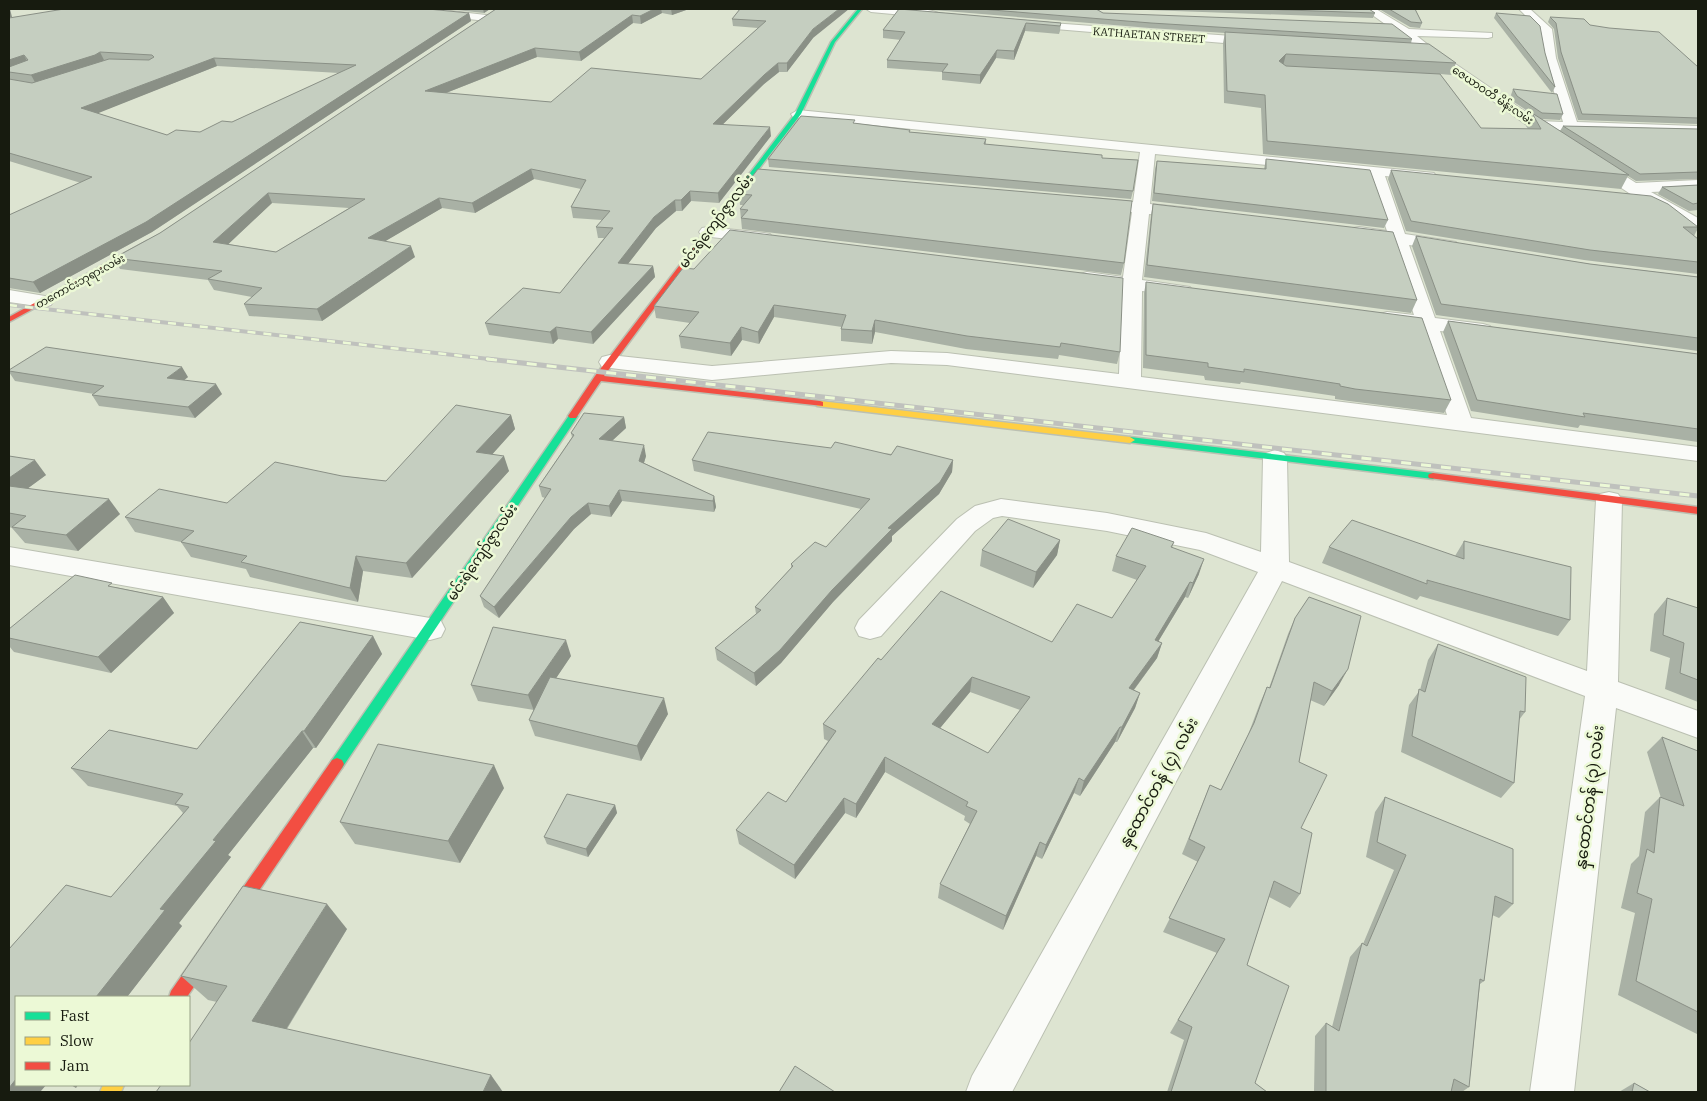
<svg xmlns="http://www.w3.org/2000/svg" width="1707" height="1101" viewBox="0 0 1707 1101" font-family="'IBM Plex Serif','Noto Sans Myanmar',serif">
<rect width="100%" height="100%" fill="#dde4d1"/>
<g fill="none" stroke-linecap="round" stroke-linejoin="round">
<g stroke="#bbc0b2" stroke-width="2">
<g id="street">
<polygon points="402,9 433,9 486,15 492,18 486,21 407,12"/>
<path d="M 866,9 C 881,9 931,5 941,15 L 936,18 L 871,12 Z"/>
<polygon points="1364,9 1376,9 1409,29 1492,33 1492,37 1488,38 1417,36 1432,48 1539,121 1563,122 1544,58 1540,30 1519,9 1530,9 1552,29 1556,58 1577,122 1698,126 1698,134 1553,130 1636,183 1698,180 1698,190 1651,192 1698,218 1698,230 1644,203 1531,128"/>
<polygon points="1023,21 1260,38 1266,42 1260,46 1019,26 1017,24"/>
<path d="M 798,110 L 1434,173 L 1436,176 L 1434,179 L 1428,181 L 1385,176 L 1405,234 L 1450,241 L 1456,242 L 1459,246 L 1456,250 L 1450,251 L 1409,245 L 1435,318 L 1483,324 L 1490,326 L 1493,330 L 1490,334 L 1483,336 L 1440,331 L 1471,418 L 1698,447 L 1698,461 L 947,365 L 891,363 L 712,380 L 602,367 L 599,362 L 602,357 L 610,355 L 712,366 L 891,351 L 947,353 L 1119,374 L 1122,289 L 1080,282 L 1077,278 L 1080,274 L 1087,272 L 1123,277 L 1132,212 L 1093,208 L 1087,207 L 1085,203 L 1087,199 L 1093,198 L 1133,202 L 1140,152 L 793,117 L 791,114 ZM 1155,154 L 1368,175 L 1387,231 L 1359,227 L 1353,228 L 1350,232 L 1353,236 L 1390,242 L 1414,315 L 1387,312 L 1380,314 L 1377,318 L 1380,322 L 1418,328 L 1447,415 L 1141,377 L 1142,291 L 1183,297 L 1190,295 L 1193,291 L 1190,287 L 1142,280 L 1149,214 L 1190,218 L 1196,217 L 1199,213 L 1196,209 L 1190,208 L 1150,204 Z"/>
<polygon points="708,227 764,233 770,234 773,238 770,242 764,243 702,236 699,232 702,228"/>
<polygon points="9,290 51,297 54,301 51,305 44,307 9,302"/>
<polygon points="1275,450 1284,453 1287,458 1289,562 1587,671 1596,500 1600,494 1609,492 1618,494 1622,500 1618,682 1698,711 1698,738 1616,708 1574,1092 1530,1092 1585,696 1282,581 1012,1092 966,1092 972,1076 1258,572 1200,550 1107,531 1002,516 993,518 975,531 881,636 870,639 859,636 855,628 859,620 957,519 975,506 1001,499 1107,513 1206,533 1261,552 1263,458 1266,453"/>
<polygon points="9,547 430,618 441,621 445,629 441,637 430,640 9,565"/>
</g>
</g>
<g stroke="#bbc0b2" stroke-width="3">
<g id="fast">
<polygon points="858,9 862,9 835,42 801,114 722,217 718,217 718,215 795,114 831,42"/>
<polygon points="573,413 578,416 342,768 337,770 332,768 330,764 332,760 570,414"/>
<polygon points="1130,437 1433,473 1438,476 1433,479 1127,442 1125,440"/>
</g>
</g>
<g stroke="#bbc0b2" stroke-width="3">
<g id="slow">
<polygon points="820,401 1130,437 1135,440 1130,443 817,406 817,402"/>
<polygon points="103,1085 124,1085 121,1092 100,1092"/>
</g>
</g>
<g stroke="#bbc0b2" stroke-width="3">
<g id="jam">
<polygon points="720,214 724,216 722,217 604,376 820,401 823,402 823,406 601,381 576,418 570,418 568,416 595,376 718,215"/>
<polygon points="147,241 154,243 9,322 9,317"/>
<polygon points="1433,473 1698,507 1698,514 1429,478 1428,476 1429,474"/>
<polygon points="337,758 342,760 344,764 342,768 187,997 169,997 171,991 332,760"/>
</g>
</g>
<use href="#street" fill="#fafbf8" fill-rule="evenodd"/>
<use href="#fast" fill="#16e098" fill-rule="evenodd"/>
<use href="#slow" fill="#ffcf43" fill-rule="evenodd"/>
<use href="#jam" fill="#f24e42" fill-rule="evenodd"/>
<g stroke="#bfc1bd" stroke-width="4">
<polyline id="rail-far1" points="9,305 498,360"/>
</g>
<g stroke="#bfc1bd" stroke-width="5">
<polyline id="rail" points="487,359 1698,496"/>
</g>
<use href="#rail-far1" stroke="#ecf9d6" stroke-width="2.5" stroke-dasharray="8" stroke-linecap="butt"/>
<use href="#rail" stroke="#ecf9d6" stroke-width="3" stroke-dasharray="10" stroke-linecap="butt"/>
</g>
<g fill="#a9b1a5" fill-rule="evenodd">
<polygon points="447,9 490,9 484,13"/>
<path d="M 496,9 L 689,9 L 672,15 L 662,13 L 641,24 L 633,23 L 581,61 L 537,57 L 446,93 L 551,102 L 701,79 L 758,28 L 733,26 L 732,19 L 740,9 L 813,38 L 787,72 L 779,72 L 764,84 L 723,124 L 771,136 L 719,203 L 691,201 L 682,211 L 676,211 L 656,228 L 628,264 L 653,266 L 655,277 L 593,344 L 558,339 L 553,344 L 489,335 L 485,323 L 560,293 L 604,238 L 598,238 L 596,227 L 602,220 L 573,218 L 571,207 L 581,189 L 534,179 L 475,213 L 442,208 L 385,241 L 415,257 L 322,321 L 249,316 L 244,304 L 252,297 L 214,290 L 208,280 L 120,269 L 114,258 L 160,233 ZM 272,203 L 349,208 L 276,252 L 228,244 Z"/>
<polygon points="899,9 1061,23 1060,31 1059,34 1025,31 1014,60 996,58 980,84 942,80 942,72 887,68 887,60 901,40 883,38 883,30"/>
<polygon points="921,9 1101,9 1099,11 1103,13 1412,39 1411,43 1456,63 1452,75 1440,74 1481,128 1528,129 1526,126 1532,114 1514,102 1511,95 1513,89 1563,114 1560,120 1542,119 1560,131 1563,126 1698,129 1698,179 1636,181 1628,176 1621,189 1263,154 1261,108 1224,103 1223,43 1225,33 1150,28"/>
<polygon points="1119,9 1369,9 1375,13 1373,18"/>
<polygon points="1379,9 1415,9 1422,23 1420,28 1410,27"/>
<path d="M 469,13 L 471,21 L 152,232 L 40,293 L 9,288 L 9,289 L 9,215 L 81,183 L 9,161 L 9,18 ZM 217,66 L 339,73 L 232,122 L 200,132 L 167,135 L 97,113 Z"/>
<polygon points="1496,13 1545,53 1555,87 1552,93 1494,18"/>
<polygon points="1550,17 1590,25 1698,67 1698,124 1578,120 1558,58 1554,29 1548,22"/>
<polygon points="855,124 910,132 986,139 986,144 1102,158 1133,191 1131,199 769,167 768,159"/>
<polygon points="1266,159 1388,220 1384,228 1152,201 1155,169 1157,161 1264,169"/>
<polygon points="758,169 1124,263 1121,275 742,229 740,209 744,205 740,205 739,194"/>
<polygon points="1391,170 1698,227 1698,228 1694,236 1698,239 1698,274 1584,260 1406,231 1388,179"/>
<polygon points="1698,185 1698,210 1689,211 1658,194 1662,187"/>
<polygon points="1153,204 1417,300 1411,313 1144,277 1151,215"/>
<polygon points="1416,236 1590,264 1698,277 1698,351 1436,315 1412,246"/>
<polygon points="683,268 1120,352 1117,364 1059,355 1058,359 966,349 875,332 872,344 841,341 841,329 842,327 774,317 759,344 742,340 731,356 681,348 679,336 690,323 656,318 654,306"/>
<polygon points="1146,282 1451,400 1444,413 1349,401 1335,399 1335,396 1241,382 1240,384 1205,380 1204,376 1143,368 1144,293"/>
<polygon points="1448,321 1698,354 1698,442 1580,425 1578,428 1471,411 1443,332"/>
<polygon points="9,370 188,377 184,380 222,394 195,418 99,406 92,395 94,394 15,381 9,372"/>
<polygon points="511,415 515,429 492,454 509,471 412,578 363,571 358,602 250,577 246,569 191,557 181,542 135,532 125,517 227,503 342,476 386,481"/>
<polygon points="624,417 626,428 612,441 646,456 644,463 714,496 716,507 714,512 622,501 611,517 591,514 574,529 499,618 484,607 480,596 545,498 542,497 539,486 572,437 571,433"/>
<polygon points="831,448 953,460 952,472 939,494 892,536 892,541 833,602 781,663 756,686 717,660 715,648 756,614 755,607 791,568 791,564 826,547 861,509 694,471 692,460"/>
<polygon points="9,456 46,475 28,488 120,514 78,551 25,543 12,528 9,527"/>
<polygon points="1060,540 1057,555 1033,588 980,566 982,550"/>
<polygon points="1464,541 1570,620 1558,636 1420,596 1417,600 1322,563 1329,547 1455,556"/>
<path d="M 1174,542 L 1172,548 L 1199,574 L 1188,598 L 1185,597 L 1158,642 L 1162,643 L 1157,658 L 1134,690 L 1140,693 L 1135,708 L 1117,742 L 1115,742 L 1080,796 L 1074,793 L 1042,859 L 1036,856 L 1003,930 L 938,898 L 940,884 L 970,824 L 964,820 L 965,816 L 885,772 L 856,818 L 845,813 L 795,879 L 739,844 L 736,830 L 786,802 L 828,741 L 824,739 L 823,724 L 881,660 L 1052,642 L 1112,618 L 1137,580 L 1112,571 L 1116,556 ZM 970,692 L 1020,710 L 988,753 L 940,728 Z"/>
<polygon points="115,587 163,597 174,613 111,673 14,652 9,646 9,629"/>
<polygon points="1667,598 1698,608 1698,702 1665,689 1670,658 1650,651 1654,614"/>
<polygon points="1295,618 1339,685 1324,706 1310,700 1299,762 1301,828 1300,894 1290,908 1269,897 1247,965 1255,1083 1267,1092 1167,1092 1184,1040 1170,1033 1217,953 1163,932 1198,862 1182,854 1210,785 1221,790 1248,735 1260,703 1267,687 1269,688 1288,634"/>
<polygon points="300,622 373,636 382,654 316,748 313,748 228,855 231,857 179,923 182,926 127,997 16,997 16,1085 46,1085 40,1092 9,1092 9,949 66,885 111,897 183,813 177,806 88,786 71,768 109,730 197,749"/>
<polygon points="1438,644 1525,712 1519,720 1514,783 1501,798 1401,752 1409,705 1420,690 1428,660"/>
<polygon points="571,656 556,678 668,714 641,761 535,736 529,720 534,710 478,701 471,685"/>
<polygon points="1662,737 1698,751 1698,1038 1697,1034 1618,995 1635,913 1621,908 1631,864 1639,856 1645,812 1660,797 1661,798 1647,752"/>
<polygon points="504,788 460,863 355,844 340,822"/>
<polygon points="1385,797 1513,904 1499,918 1492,915 1484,981 1480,984 1469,1087 1462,1092 1314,1092 1315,1036 1326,1023 1332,1027 1350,957 1362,943 1363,944 1394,870 1366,857 1375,812"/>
<polygon points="615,805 617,813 588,857 547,844 544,837"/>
<polygon points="347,929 287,1029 156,1092 217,1002 208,1000 181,976"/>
<polygon points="1634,1083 1650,1092 1619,1092"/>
</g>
<g fill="#8a9086">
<polygon points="9,9 10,9 12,17 9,18"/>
<polygon points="483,9 490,9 484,13"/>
<polygon points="654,9 661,9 662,13 641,24 640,16"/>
<polygon points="671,9 689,9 672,15"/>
<polygon points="839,9 849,9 813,38 787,72 787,63 813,29"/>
<polygon points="469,13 471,21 152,232 40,293 33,282"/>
<polygon points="632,15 633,23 581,61 579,52"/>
<polygon points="1026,23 1025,31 1014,60 1014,51"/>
<polygon points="535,48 537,57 428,100 425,91"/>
<polygon points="997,50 996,58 980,84 980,75"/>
<polygon points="100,52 104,60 99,64 36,84 31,75"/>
<polygon points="1286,54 1283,66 1279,61"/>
<polygon points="24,55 28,63 9,70 9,60"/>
<polygon points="214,58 217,66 86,118 81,108"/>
<polygon points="778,63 779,72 764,84 714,133 713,124 764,75"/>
<polygon points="770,127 771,136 719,203 718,193"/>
<polygon points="531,169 534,179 475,213 472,203"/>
<polygon points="690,191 691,201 682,211 681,200"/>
<polygon points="268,193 272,203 219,253 213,242"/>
<polygon points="439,198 442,208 372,249 368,238"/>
<polygon points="675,200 676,211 656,228 620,274 618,263 654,217"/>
<polygon points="411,246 415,257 322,321 317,309"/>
<polygon points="653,266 655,277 593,344 591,332"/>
<polygon points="774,305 774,317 759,344 758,332"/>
<polygon points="875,320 875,332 872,344 872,331"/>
<polygon points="556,327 558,339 553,344 550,332"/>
<polygon points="741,327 742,340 731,356 730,343"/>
<polygon points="182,367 188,377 173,389 167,378"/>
<polygon points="216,384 222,394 195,418 188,407"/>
<polygon points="511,415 515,429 481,467 476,452"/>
<polygon points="624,417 626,428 602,450 599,439"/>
<polygon points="644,445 646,456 641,472 639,461"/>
<polygon points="504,456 509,471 412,578 406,563"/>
<polygon points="35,460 46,475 12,500 9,496 9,478"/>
<polygon points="953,460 952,472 939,494 892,536 892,541 833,602 781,663 756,686 754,673 832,590 888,528"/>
<polygon points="619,490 622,501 611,517 609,506"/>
<polygon points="714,496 716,507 714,512 713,501"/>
<polygon points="109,499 120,514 78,551 66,535"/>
<polygon points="588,503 591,514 574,529 499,618 494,607 571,517"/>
<polygon points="1060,540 1057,555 1033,588 1036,572"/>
<polygon points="356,556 363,571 358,602 350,588"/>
<polygon points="1204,559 1199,574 1188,598 1193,583"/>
<polygon points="1190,582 1185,597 1150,655 1155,640"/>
<polygon points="163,597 174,613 111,673 98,657"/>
<polygon points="373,636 382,654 316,748 304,731"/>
<polygon points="566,640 571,656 534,711 528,695"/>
<polygon points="1162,643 1157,658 1124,703 1129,688"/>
<polygon points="1348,669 1339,685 1324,706 1332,691"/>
<polygon points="972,677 970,692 931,739 932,724"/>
<polygon points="1140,693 1135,708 1117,742 1122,727"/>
<polygon points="664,698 668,714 641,761 637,746"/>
<polygon points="1120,727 1115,742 1080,796 1084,781"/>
<polygon points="302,731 313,748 228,855 231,857 179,923 182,926 127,997 96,997 160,909 213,840"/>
<polygon points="885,757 885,772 856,818 856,804"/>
<polygon points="494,765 504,788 460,863 448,841"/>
<polygon points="1079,778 1074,793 1042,859 1046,845"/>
<polygon points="844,798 845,813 795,879 794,865"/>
<polygon points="615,805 617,813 588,857 586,849"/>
<polygon points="1040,842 1036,856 1003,930 1006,916"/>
<polygon points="327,904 347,929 277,1044 252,1021"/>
<polygon points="491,1075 503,1092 483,1092"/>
<polygon points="16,1079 16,1085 46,1085 40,1092 9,1092 9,1088"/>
<polygon points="71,1085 78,1085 76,1088"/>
</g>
<g fill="#c5cec0" stroke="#8a9086" fill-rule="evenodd">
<path d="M 64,9 L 428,9 L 469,13 L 146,222 L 33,282 L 9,278 L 9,215 L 92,177 L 9,153 L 9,79 L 32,83 L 109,59 L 149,60 L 154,57 L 152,55 L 100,52 L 95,55 L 31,75 L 9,72 L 9,67 L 28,60 L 24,55 L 9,60 L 9,18 ZM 214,58 L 356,65 L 232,122 L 222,121 L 200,132 L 176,130 L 167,135 L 81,108 Z"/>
<path d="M 496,9 L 654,9 L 640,16 L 632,15 L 579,52 L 535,48 L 425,91 L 551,102 L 591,68 L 701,79 L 766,21 L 732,19 L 740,9 L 839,9 L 813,29 L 787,63 L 778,63 L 764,75 L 713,124 L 770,127 L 718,193 L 690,191 L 681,200 L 675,200 L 654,217 L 618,263 L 653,266 L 591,332 L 556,327 L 550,332 L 485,323 L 523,288 L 560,293 L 613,228 L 596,227 L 610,211 L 571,207 L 586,180 L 531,169 L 472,203 L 439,198 L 368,238 L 411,246 L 317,309 L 244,304 L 262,288 L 208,279 L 222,271 L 114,258 L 160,233 ZM 268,193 L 365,199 L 276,252 L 213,242 Z"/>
<polygon points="899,9 1061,23 1060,26 1026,23 1014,51 997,50 980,75 942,72 948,64 887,60 905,32 883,30"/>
<polygon points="980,9 1096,9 1103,13 1392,24 1412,39 1151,23"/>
<polygon points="1258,9 1369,9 1375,13"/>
<polygon points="1389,9 1415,9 1422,23 1411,22"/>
<polygon points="1496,13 1530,16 1540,26 1545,53 1555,87"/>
<polygon points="1550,17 1584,19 1590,25 1609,28 1659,32 1698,67 1698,118 1582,114 1561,52 1556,23"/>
<polygon points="1225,32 1429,44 1456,63 1286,54 1279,61 1286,66 1440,74 1481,128 1541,129 1532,113 1629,175 1267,141 1265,95 1227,91"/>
<polygon points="1513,89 1557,94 1563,114 1542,113 1517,96"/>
<polygon points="801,116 855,120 853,123 910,130 909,132 986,139 984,144 1102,155 1102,158 1138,160 1133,191 768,159"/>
<polygon points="1563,126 1698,129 1698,172 1640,174"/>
<polygon points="1266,159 1370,170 1388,220 1154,193 1157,161 1266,169"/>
<polygon points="758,169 1132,201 1124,263 741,218 748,210 740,209 752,195 739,194"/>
<polygon points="1391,170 1651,196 1668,204 1698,227 1683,227 1698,239 1698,262 1590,250 1411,221"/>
<polygon points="1698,185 1698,203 1693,204 1662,187"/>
<polygon points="1153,204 1393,232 1417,300 1147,265"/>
<polygon points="730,230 1123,278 1120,352 1061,343 1060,347 967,336 875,320 872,331 841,329 846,315 774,305 758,332 741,327 730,343 679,336 699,312 654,306 683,268 694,269"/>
<polygon points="1416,236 1590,264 1698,277 1698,338 1441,304"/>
<polygon points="1146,282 1422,318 1451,400 1355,389 1340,386 1340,384 1244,369 1244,372 1208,367 1208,363 1146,355"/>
<polygon points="1448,321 1698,354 1698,429 1583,413 1585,417 1477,400"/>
<polygon points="46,347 182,367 167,378 216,384 188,407 92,395 104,386 9,371 9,370"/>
<polygon points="456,405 511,415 476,452 504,456 406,563 356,556 350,588 241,562 247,556 181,542 194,531 125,517 159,489 227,503 275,462 342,476 386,481"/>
<polygon points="584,413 624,417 599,439 644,445 639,461 714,496 713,501 619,490 609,506 588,503 571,517 494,607 480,596 551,489 539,486 574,435 571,433"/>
<polygon points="708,432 831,448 835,442 891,455 897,446 953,460 940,482 888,528 892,529 832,590 780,650 754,673 715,648 761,610 755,607 793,566 791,564 815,542 826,547 870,499 692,460"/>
<polygon points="9,456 35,460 9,478"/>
<polygon points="9,486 109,499 66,535 12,527 26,516 9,513"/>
<polygon points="1008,519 1060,540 1036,572 982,550"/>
<polygon points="1352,520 1464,559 1464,541 1571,567 1570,620 1427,580 1427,584 1329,547"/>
<path d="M 1132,528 L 1174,542 L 1171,547 L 1204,559 L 1193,583 L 1190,582 L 1155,640 L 1162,643 L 1129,688 L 1140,693 L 1122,727 L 1120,727 L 1084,781 L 1079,778 L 1046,845 L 1040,842 L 1006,916 L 940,884 L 977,811 L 966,806 L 968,802 L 885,757 L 856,804 L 844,798 L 794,865 L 736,830 L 768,792 L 786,802 L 836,731 L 823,724 L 878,658 L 881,660 L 941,591 L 1052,642 L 1077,604 L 1112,618 L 1146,566 L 1116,556 ZM 972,677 L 1030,697 L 988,753 L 932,724 Z"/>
<polygon points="75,575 112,583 108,586 163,597 98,657 9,638 9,629"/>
<polygon points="1309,597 1361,616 1348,669 1332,691 1314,682 1299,762 1327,775 1301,828 1312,833 1300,894 1274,881 1247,965 1289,986 1255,1083 1267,1092 1171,1092 1192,1027 1178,1020 1225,939 1169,918 1205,847 1189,839 1210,785 1221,790 1254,723 1267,687 1270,688 1295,618"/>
<polygon points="1667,598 1698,608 1698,680 1680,673 1684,643 1663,635"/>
<polygon points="300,622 373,636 304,731 302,731 213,840 216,841 160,909 165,910 96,997 16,997 16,1079 9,1088 9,949 66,885 111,897 189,807 175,804 183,794 71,768 109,730 197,749"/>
<polygon points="493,627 566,640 528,695 471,685"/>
<polygon points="1438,644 1526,677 1525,712 1520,711 1514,783 1412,736 1419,689 1425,692"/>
<polygon points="550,677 664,698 637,746 529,720"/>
<polygon points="1662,737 1698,751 1698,1012 1636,981 1652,899 1637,893 1647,849 1654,853 1660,797 1684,806"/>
<polygon points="378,744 494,765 448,841 340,822"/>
<polygon points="567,794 615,805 586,849 544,837"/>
<polygon points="1385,797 1513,849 1513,904 1495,896 1484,981 1480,979 1469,1087 1454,1079 1451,1092 1326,1092 1326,1023 1339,1031 1362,943 1367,946 1406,855 1377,842"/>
<polygon points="243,886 327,904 252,1021 491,1075 483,1092 156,1092 161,1085 189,1085 189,1043 227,986 181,976"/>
<polygon points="795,1066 835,1092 779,1092"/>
<polygon points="1634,1083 1650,1092 1632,1092"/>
</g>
<g text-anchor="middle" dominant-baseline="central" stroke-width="5" stroke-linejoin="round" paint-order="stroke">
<g font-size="11" fill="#171b0f" stroke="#ecf9d6">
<text transform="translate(1149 35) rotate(4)">KATHAETAN STREET</text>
<text transform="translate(1493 95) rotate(34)">ဇေယာဝတီ မိန်းလမ်း</text>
<text transform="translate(80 281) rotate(-29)">တကောင်းဘုရားလမ်း</text>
</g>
<g font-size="14" fill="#171b0f" stroke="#ecf9d6">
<text transform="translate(716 221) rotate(-53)">မင်းရဲကျော်ဇွာလမ်း</text>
<text transform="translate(482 552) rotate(-56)">မင်းရဲကျော်ဇွာလမ်း</text>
</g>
<g font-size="16" fill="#171b0f" stroke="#ecf9d6">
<text transform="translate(1158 782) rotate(-61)">နှထောင်တန် (၄) လမ်း</text>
<text transform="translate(1589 797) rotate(-83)">နှထောင်တန် (၃) လမ်း</text>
</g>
</g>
<rect width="1707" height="1101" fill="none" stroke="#171b0f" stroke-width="20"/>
<rect x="15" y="996" width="175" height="90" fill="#ecf9d6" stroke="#97a086"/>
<rect x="25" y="1012" width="25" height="8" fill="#16e098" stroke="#97a086"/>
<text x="60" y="1021" font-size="15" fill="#171b0f">Fast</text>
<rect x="25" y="1037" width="25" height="8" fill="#ffcf43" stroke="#97a086"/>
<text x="60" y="1046" font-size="15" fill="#171b0f">Slow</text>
<rect x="25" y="1062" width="25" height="8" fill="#f24e42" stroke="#97a086"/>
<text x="60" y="1071" font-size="15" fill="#171b0f">Jam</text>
</svg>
